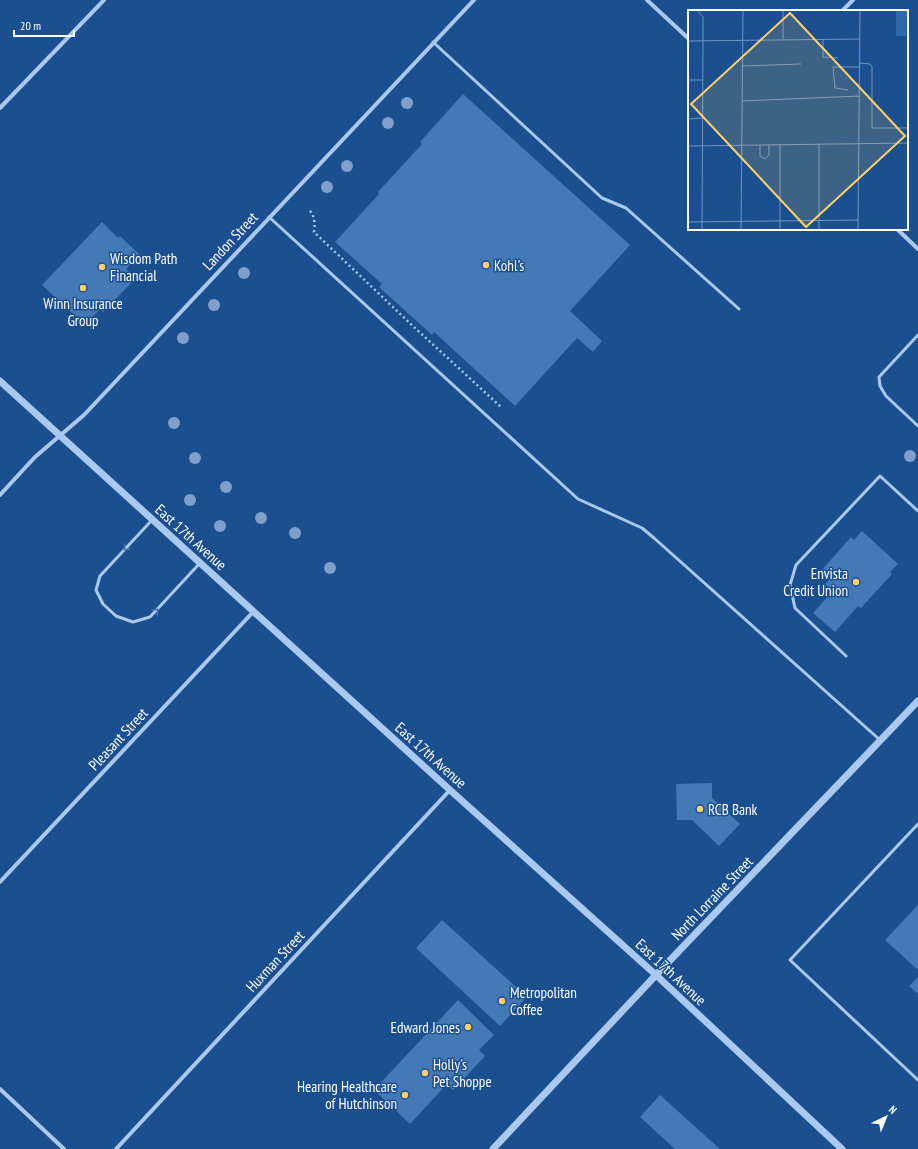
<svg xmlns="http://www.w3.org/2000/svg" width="918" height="1149" viewBox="0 0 918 1149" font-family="'PT Sans Narrow',sans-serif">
<rect width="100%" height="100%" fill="#1b4f8f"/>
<g fill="#4478b7">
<polygon points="463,94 630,245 570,311 602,341 593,352 577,338 515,406 434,332 432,335 379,287 382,284 335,242 379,194 378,192 422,144 420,142"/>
<polygon points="102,222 118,238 120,236 140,255 126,269 136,278 103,312 100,309 85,325 42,285"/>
<polygon points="862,531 898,564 890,572 892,574 861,608 858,606 835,632 813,613 833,591 825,584 829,580 820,572 851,537 854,540"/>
<polygon points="712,783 712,798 740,824 719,846 692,820 677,820 676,784"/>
<polygon points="918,905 918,970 885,940"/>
<polygon points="442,920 527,997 500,1026 416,948"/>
<polygon points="918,977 918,994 909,986"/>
<polygon points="458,1000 494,1035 479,1050 485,1056 453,1090 447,1084 410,1124 374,1090"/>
<polygon points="660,1095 720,1149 675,1149 640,1117"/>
</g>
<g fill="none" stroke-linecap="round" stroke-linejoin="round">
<path stroke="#a9c9ee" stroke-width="2.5" stroke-dasharray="2 3" stroke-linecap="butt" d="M 310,211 C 315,217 315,225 314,232 L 415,328 L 501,407"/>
<g stroke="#a9c9ee" stroke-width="3">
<polyline points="433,42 602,198 626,208 739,309"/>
<polyline points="269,217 578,499 642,528 654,538 880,740"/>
<polyline points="918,335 879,377 880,386 886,396 918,426"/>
<polyline points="152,520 100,576 96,590 103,604 116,616 133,622 150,617 200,563"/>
<polyline points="846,656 795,608 790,585 796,565 880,476 918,511"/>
<polyline points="918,824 790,960 918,1080"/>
</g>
<g stroke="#a9c9ee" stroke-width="4">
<polyline points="647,0 689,39"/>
<polyline points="842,11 853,0"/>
<polyline points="0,108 104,0"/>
<polyline points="897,229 918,249"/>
<polyline points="0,495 35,457 84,415 474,0"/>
<polyline points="0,882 254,611"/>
<polyline points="0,1089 64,1149"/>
<polyline points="116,1149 450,790"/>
</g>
<g stroke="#a9c9ee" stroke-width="7">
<polyline points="0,381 450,790 656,975 842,1149"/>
<polyline points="493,1149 656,975 918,701"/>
</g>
</g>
<g fill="#7ea0ca">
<circle cx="407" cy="103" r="6"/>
<circle cx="388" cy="123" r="6"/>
<circle cx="347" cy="166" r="6"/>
<circle cx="327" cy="187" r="6"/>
<circle cx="244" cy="273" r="6"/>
<circle cx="214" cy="305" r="6"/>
<circle cx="183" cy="338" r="6"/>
<circle cx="174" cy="423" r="6"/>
<circle cx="910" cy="456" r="6"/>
<circle cx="195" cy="458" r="6"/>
<circle cx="226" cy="487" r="6"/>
<circle cx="190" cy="500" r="6"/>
<circle cx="261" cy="518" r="6"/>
<circle cx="220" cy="526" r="6"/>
<circle cx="295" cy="533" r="6"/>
<circle cx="330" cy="568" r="6"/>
</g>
<defs><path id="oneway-chevron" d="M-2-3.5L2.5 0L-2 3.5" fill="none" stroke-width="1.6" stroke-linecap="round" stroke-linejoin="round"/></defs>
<g stroke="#4674ac">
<use href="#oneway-chevron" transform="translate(126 548) rotate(133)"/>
<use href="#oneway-chevron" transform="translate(156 611) rotate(-47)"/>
</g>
<g fill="#ffd166" stroke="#1b4f8f" stroke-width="1.5">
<circle cx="486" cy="265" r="4"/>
<circle cx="102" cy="267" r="4"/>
<circle cx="83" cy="288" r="4"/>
<circle cx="856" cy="582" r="4"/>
<circle cx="700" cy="809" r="4"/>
<circle cx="502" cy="1001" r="4"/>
<circle cx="468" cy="1027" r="4"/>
<circle cx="425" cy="1073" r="4"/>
<circle cx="405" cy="1095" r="4"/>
</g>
<g text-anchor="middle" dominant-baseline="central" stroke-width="3" stroke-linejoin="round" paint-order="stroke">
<g font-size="15" fill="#fff" stroke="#1b4f8f">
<text transform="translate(230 241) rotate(-47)">Landon Street</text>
<text transform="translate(191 537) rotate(42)">East 17th Avenue</text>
<text transform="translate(118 739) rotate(-47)">Pleasant Street</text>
<text transform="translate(431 755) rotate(42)">East 17th Avenue</text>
<text transform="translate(712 898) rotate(-46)">North Lorraine Street</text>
<text transform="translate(275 961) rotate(-47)">Huxman Street</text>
<text transform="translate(671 972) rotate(43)">East 17th Avenue</text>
</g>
<g font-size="15" fill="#fff" stroke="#1b4f8f" text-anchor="start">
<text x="110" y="258">Wisdom Path<tspan x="110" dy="17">Financial</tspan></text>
<text x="494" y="265">Kohl's</text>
<text x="83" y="303" text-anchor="middle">Winn Insurance<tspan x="83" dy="17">Group</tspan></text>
<text x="848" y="573" text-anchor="end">Envista<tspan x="848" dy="17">Credit Union</tspan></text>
<text x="708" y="809">RCB Bank</text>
<text x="510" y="992">Metropolitan<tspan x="510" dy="17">Coffee</tspan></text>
<text x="460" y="1027" text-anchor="end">Edward Jones</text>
<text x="433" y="1064">Holly's<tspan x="433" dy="17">Pet Shoppe</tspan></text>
<text x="397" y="1086" text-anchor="end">Hearing Healthcare<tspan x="397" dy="17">of Hutchinson</tspan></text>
</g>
</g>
<g transform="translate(688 10)">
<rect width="220" height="220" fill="#1b4f8f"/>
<path d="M 208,0 L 220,0 L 220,26 L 208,26 Z" fill="#2e69ad"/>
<path fill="none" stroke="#7695bc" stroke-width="1" d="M 9,0 L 15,7 L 15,31 L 14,220M 95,0 L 95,29M 135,29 L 135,47 L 150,48M 0,31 L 172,29M 172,53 L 182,54 L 184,57 L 184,118 L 220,118M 54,56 L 113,54M 0,70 L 15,70M 160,80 L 147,78 L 145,57 L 172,57M 54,91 L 172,86M 0,109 L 14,108M 131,134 L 131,220M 72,135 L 72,146 L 77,149 L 81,145 L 81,135M 0,136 L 220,133M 0,212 L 170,210M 53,220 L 55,0M 92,220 L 92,134M 170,220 L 172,0"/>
<path fill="#ffd166" fill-opacity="0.15" stroke="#ffd166" stroke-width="2" d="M 102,3 L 217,126 L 118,217 L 3,94 Z"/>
<rect width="220" height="220" fill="none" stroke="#fff" stroke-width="2"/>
</g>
<g transform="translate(886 1117) rotate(43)" stroke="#1b4f8f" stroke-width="3" paint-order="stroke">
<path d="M0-3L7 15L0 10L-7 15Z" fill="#ffffff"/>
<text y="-6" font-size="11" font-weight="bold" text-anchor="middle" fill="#ffffff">N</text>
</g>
<path d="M14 30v6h60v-6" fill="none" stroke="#ffffff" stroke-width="2"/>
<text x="20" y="30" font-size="12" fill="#ffffff" stroke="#1b4f8f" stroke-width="3" paint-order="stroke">20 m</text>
</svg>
